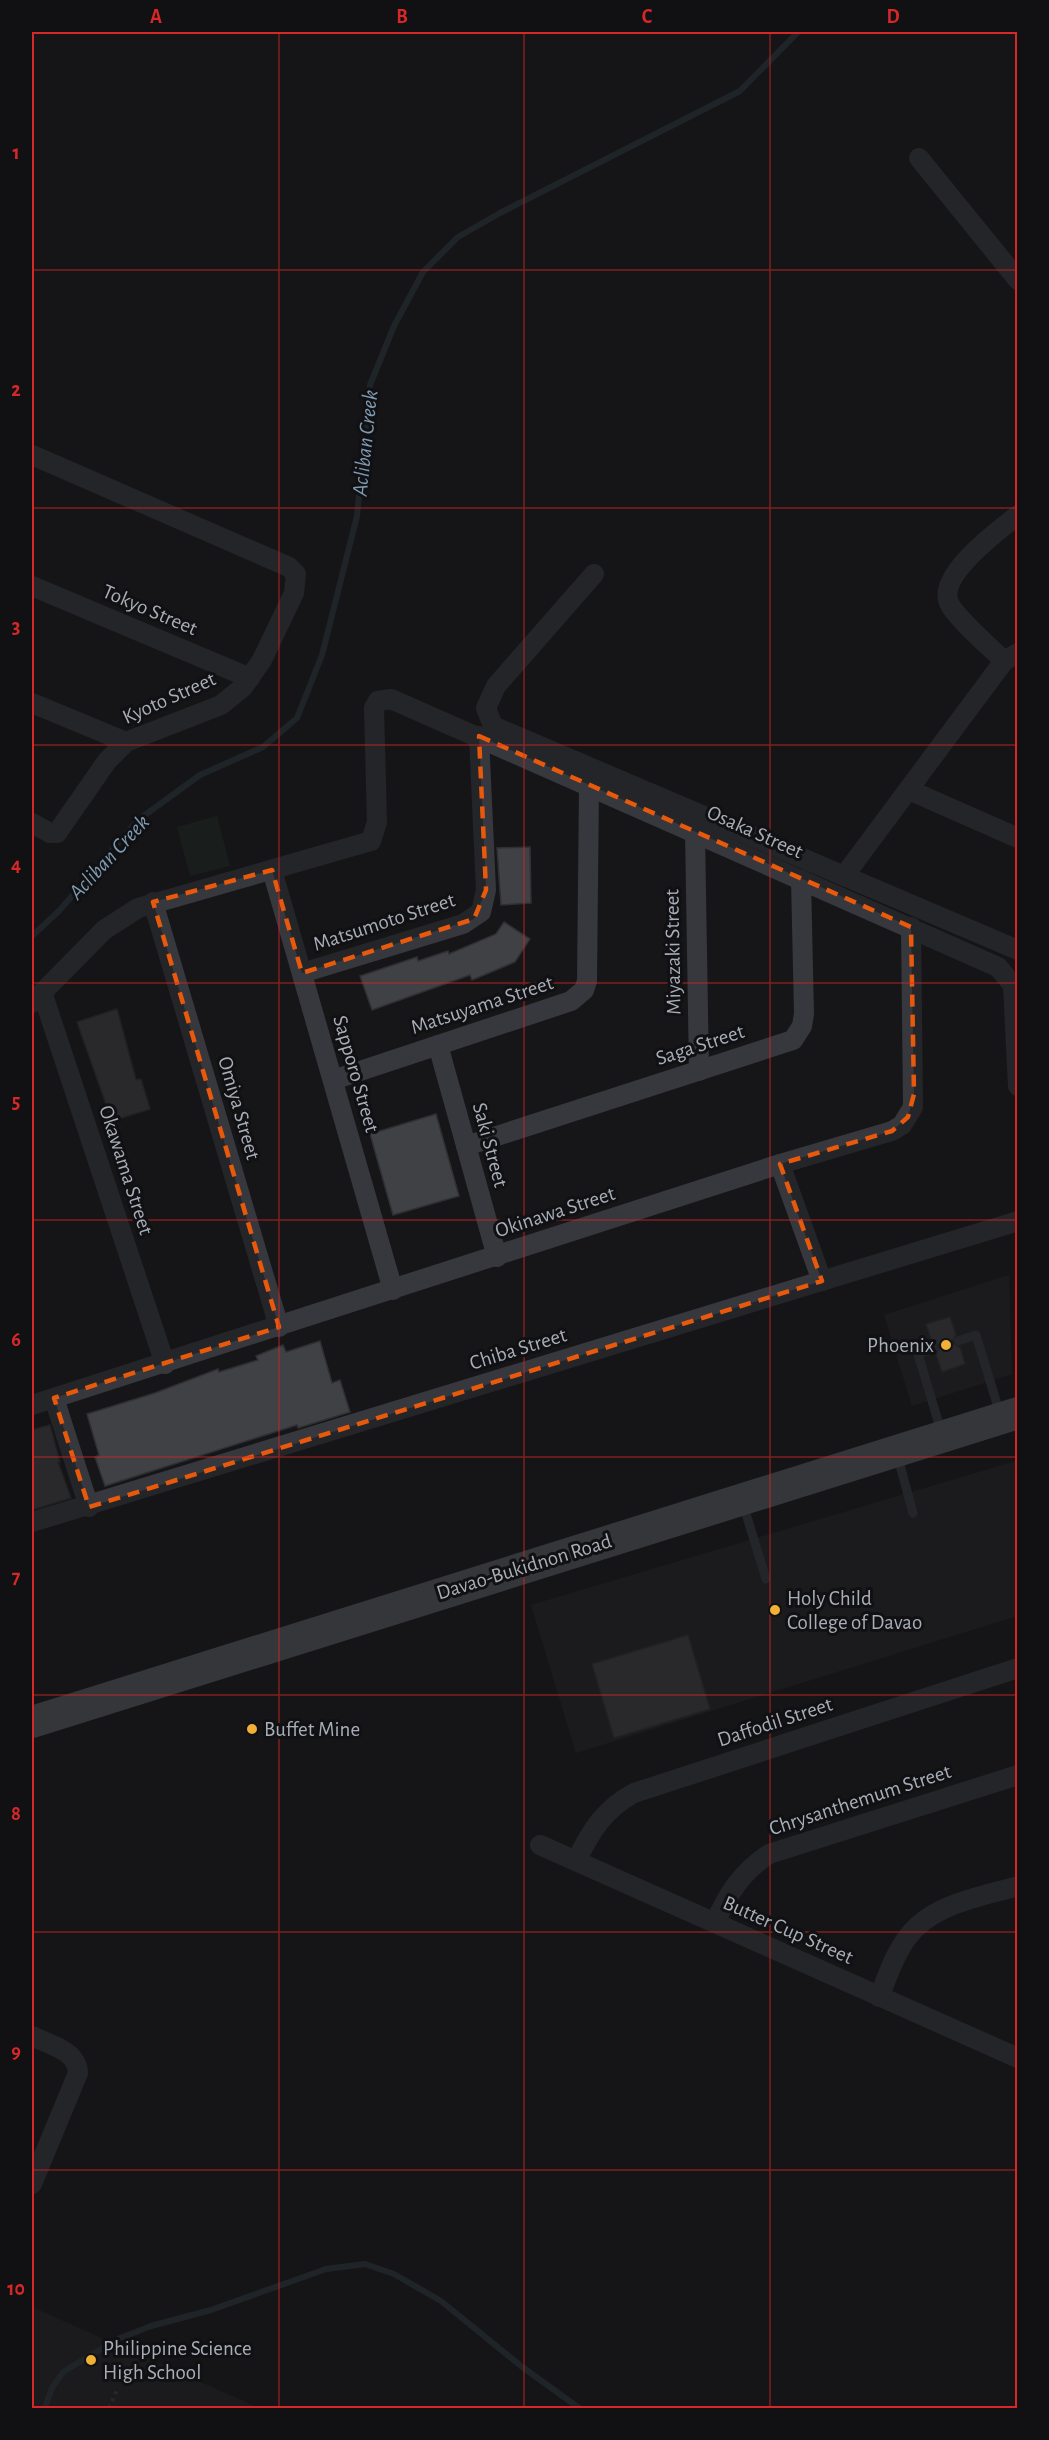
<svg xmlns="http://www.w3.org/2000/svg" width="1049" height="2440" viewBox="0 0 1049 2440" font-family="'Alegreya Sans',sans-serif">
<rect width="100%" height="100%" fill="#161618"/>
<g fill="#222225">
<polygon points="1009,1275 1012,1374 912,1406 884,1315"/>
<polygon points="1016,1461 1017,1616 576,1753 531,1605"/>
<polygon points="32,2307 41,2311 259,2408 32,2408"/>
</g>
<polygon fill="#1e261f" points="217,816 230,866 190,876 177,827"/>
<g fill="none" stroke-linecap="round" stroke-linejoin="round">
<g stroke="#2c353c" stroke-width="6">
<polyline points="32,936 59,911 138,820 200,775 263,747 297,718 322,655 357,516 370,385 394,326 423,272 458,237 500,213 740,91 798,32"/>
<polyline points="45,2408 52,2388 63,2372 118,2339 151,2326 211,2310 326,2269 365,2264 394,2274 441,2301 521,2366 579,2408"/>
</g>
</g>
<g fill="#404145" stroke="#303034" stroke-width="1.5">
<polygon points="530,847 531,903 501,905 497,848"/>
<polygon points="504,922 530,939 515,962 472,980 470,975 372,1010 360,976 417,957 418,961 448,951 449,954 496,934"/>
<polygon points="117,1009 136,1080 141,1079 150,1109 112,1121 77,1022"/>
<polygon points="436,1114 459,1196 393,1215 370,1134"/>
<polygon points="950,1317 956,1335 951,1343 960,1347 965,1364 942,1372 936,1354 940,1346 932,1342 926,1324"/>
<polygon points="320,1341 332,1383 340,1380 350,1412 298,1428 297,1425 105,1486 95,1457 99,1455 87,1414 155,1393 218,1369 219,1372 258,1360 256,1356 283,1345 286,1352"/>
<polygon points="50,1425 60,1462 58,1462 71,1498 32,1510 32,1430"/>
<polygon points="688,1635 710,1709 614,1738 592,1664"/>
</g>
<g fill="none" stroke-linecap="round" stroke-linejoin="round">
<polyline stroke="#3d3f44" stroke-width="4" stroke-dasharray="3 4.5" stroke-linecap="butt" points="109,2408 117,2390"/>
<g stroke="#37383d" stroke-width="9">
<polyline points="958,1341 976,1335 1000,1414"/>
<polyline points="934,1348 918,1354 941,1431"/>
<polyline points="897,1454 913,1513"/>
<polyline points="743,1504 766,1579"/>
</g>
<g stroke="#37383d" stroke-width="20">
<polyline points="919,158 1018,280"/>
<polyline points="32,455 289,567 296,574 294,593 262,660 243,687 221,705 126,742 107,761 57,833 50,833 32,823"/>
<polyline points="594,574 496,686 486,708 493,726 1018,950"/>
<polyline points="32,586 250,678"/>
<path d="M 1004,661 C 991,648 956,618 949,603 C 937,575 998,531 1018,515"/>
<polyline points="32,703 126,742"/>
<polyline points="909,790 1018,838"/>
<polyline points="695,832 699,1071"/>
<polyline points="272,870 393,1290"/>
<polyline points="844,876 1004,661 1018,653"/>
<polyline points="153,902 279,1327"/>
<polyline points="302,973 463,924 481,912 486,890 479,736"/>
<polyline points="42,992 165,1364"/>
<polyline points="32,1003 104,930 138,908 371,841 377,822 374,708 378,701 391,699 998,967 1013,985 1018,1086"/>
<polyline points="438,1045 497,1257"/>
<polyline points="333,1080 571,1001 584,990 587,981 589,785"/>
<polyline points="466,1146 793,1040 802,1026 804,1014 801,879"/>
<polyline points="780,1164 822,1281"/>
<polyline points="54,1398 89,1507"/>
<polyline points="32,1405 780,1164 892,1131 902,1125 913,1107 911,927"/>
<polyline points="32,1522 1018,1221"/>
<polyline points="540,1845 1018,2058"/>
<path d="M 576,1861 C 591,1831 604,1809 634,1793 L 1018,1668"/>
<path d="M 715,1923 C 728,1893 742,1872 769,1854 L 1018,1775"/>
<path d="M 879,1997 C 887,1978 894,1955 907,1938 C 931,1904 980,1897 1018,1886"/>
<path d="M 32,2036 C 50,2045 77,2050 78,2073 L 32,2184"/>
</g>
<polyline stroke="#5b5e65" stroke-width="32" points="32,1722 1018,1413"/>
</g>
<path d="M0 0H1049V2440H0ZM 479,736 L 911,927 L 914,1094 L 908,1117 L 892,1131 L 780,1164 L 822,1281 L 89,1507 L 54,1398 L 279,1327 L 153,902 L 272,870 L 302,973 L 474,919 L 486,890 Z" fill="#161618" fill-opacity=".55" fill-rule="evenodd"/>
<path fill="none" stroke="#e8590c" stroke-width="4.5" stroke-dasharray="12 8" stroke-linejoin="round" d="M 479,736 L 911,927 L 914,1094 L 908,1117 L 892,1131 L 780,1164 L 822,1281 L 89,1507 L 54,1398 L 279,1327 L 153,902 L 272,870 L 302,973 L 474,919 L 486,890 Z"/>
<path fill="none" stroke="#d62828" stroke-width="1.5" stroke-opacity="0.55" d="M 279,32 L 279,2408M 524,32 L 524,2408M 770,32 L 770,2408M 32,270 L 1018,270M 32,508 L 1018,508M 32,745 L 1018,745M 32,983 L 1018,983M 32,1220 L 1018,1220M 32,1457 L 1018,1457M 32,1695 L 1018,1695M 32,1932 L 1018,1932M 32,2170 L 1018,2170"/>
<g fill="#f2b134" stroke="#111113" stroke-width="2">
<circle cx="946" cy="1345" r="6"/>
<circle cx="775" cy="1610" r="6"/>
<circle cx="252" cy="1729" r="6"/>
<circle cx="91" cy="2360" r="6"/>
</g>
<g text-anchor="middle" dominant-baseline="central" stroke-width="6" stroke-linejoin="round" paint-order="stroke">
<g font-size="21" fill="#a8adb8" stroke="#111113">
<text transform="translate(150 610) rotate(23)">Tokyo Street</text>
<text transform="translate(169 698) rotate(-24)">Kyoto Street</text>
<text transform="translate(755 832) rotate(24)">Osaka Street</text>
<text transform="translate(384 922) rotate(-18)">Matsumoto Street</text>
<text transform="translate(673 952) rotate(-91)">Miyazaki Street</text>
<text transform="translate(482 1005) rotate(-18)">Matsuyama Street</text>
<text transform="translate(700 1045) rotate(-18)">Saga Street</text>
<text transform="translate(356 1074) rotate(74)">Sapporo Street</text>
<text transform="translate(239 1108) rotate(74)">Omiya Street</text>
<text transform="translate(490 1145) rotate(75)">Saki Street</text>
<text transform="translate(126 1170) rotate(72)">Okawama Street</text>
<text transform="translate(555 1212) rotate(-18)">Okinawa Street</text>
<text transform="translate(518 1349) rotate(-17)">Chiba Street</text>
<text transform="translate(524 1567) rotate(-17)">Davao-Bukidnon Road</text>
<text transform="translate(775 1722) rotate(-18)">Daffodil Street</text>
<text transform="translate(860 1800) rotate(-18)">Chrysanthemum Street</text>
<text transform="translate(788 1930) rotate(24)">Butter Cup Street</text>
</g>
<g font-size="21" fill="#a8adb8" stroke="#111113" text-anchor="start">
<text x="934" y="1345" text-anchor="end">Phoenix</text>
<text x="787" y="1598">Holy Child<tspan x="787" dy="24">College of Davao</tspan></text>
<text x="264" y="1729">Buffet Mine</text>
<text x="103" y="2348">Philippine Science<tspan x="103" dy="24">High School</tspan></text>
</g>
<g font-size="22" font-style="italic" fill="#7f9bb3" stroke="#111113">
<text transform="translate(365 443) rotate(-84)">Acliban Creek</text>
<text transform="translate(109 857) rotate(-47)">Acliban Creek</text>
</g>
</g>
<rect width="1049" height="2440" fill="none" stroke="#111113" stroke-width="66"/>
<rect x="33" y="33" width="983" height="2374" fill="none" stroke="#d62828" stroke-width="2"/>
<g font-size="20" text-anchor="middle" font-weight="bold" fill="#d62828">
<text x="156" y="23">A</text>
<text x="402" y="23">B</text>
<text x="647" y="23">C</text>
<text x="893" y="23">D</text>
<text x="16" y="159">1</text>
<text x="16" y="396">2</text>
<text x="16" y="633">3</text>
<text x="16" y="871">4</text>
<text x="16" y="1108">5</text>
<text x="16" y="1346">6</text>
<text x="16" y="1583">7</text>
<text x="16" y="1820">8</text>
<text x="16" y="2058">9</text>
<text x="16" y="2295">10</text>
</g>
</svg>
